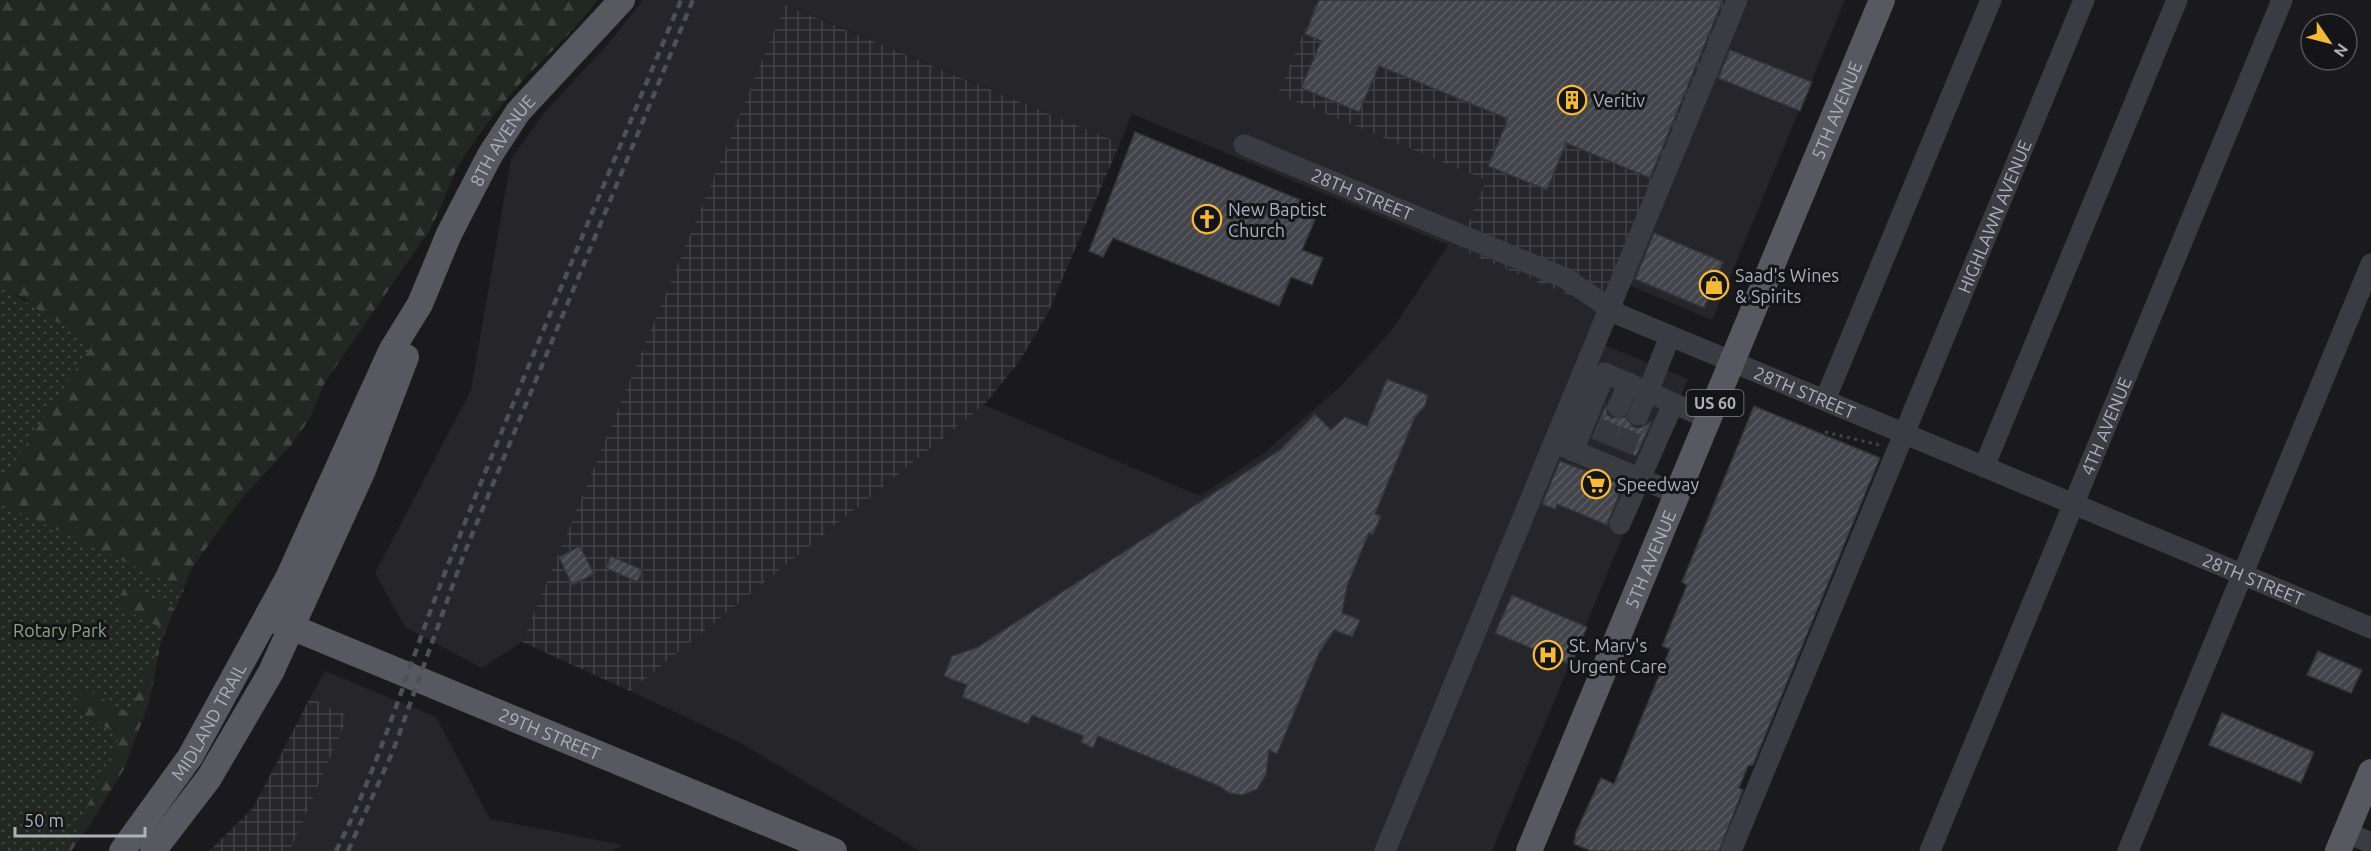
<svg xmlns="http://www.w3.org/2000/svg" width="2371" height="851" viewBox="0 0 2371 851" font-family="Ubuntu,sans-serif">
<defs>
<pattern id="industrial-grid" width="8" height="8" patternUnits="userSpaceOnUse" patternTransform="scale(1.5)"><rect width="8" height="8" fill="#26262a"/><path d="M0 4h8M4 0v8" fill="none" stroke="#434347"/></pattern>
<pattern id="forest-firs" width="22" height="20" patternUnits="userSpaceOnUse" patternTransform="scale(1.5)"><rect width="22" height="20" fill="#202821"/><path d="M5 1l3.5 6h-7zM16 11l3.5 6h-7z" fill="#3e453f"/></pattern>
<pattern id="park-dots" width="8" height="8" patternUnits="userSpaceOnUse" patternTransform="scale(1.5)"><rect width="8" height="8" fill="#202821"/><path d="M2 2h.1M6 6h.1" fill="none" stroke="#3e453f" stroke-width="1.8" stroke-linecap="round"/></pattern>
<pattern id="building-hatch" width="6" height="6" patternUnits="userSpaceOnUse" patternTransform="scale(1.5)"><rect width="6" height="6" fill="#44454a"/><path d="M-1 1l2-2M0 6l6-6M5 7l2-2" fill="none" stroke="#5c5d62"/></pattern>
</defs>
<rect width="100%" height="100%" fill="#1a1a1d"/>
<g fill="#26262a">
<polygon points="643,0 1317,0 1279,94 1487,180 1600,308 1375,851 920,851 741,743 630,691 984,405 1200,496 1264,453 1342,385 1391,331 1448,245 1132,114 1120,143 786,5 522,642 482,668 405,627 375,573 471,390 511,159 545,112 608,44"/>
<polygon points="1741,0 1845,0 1712,320 1624,283"/>
<polygon points="1599,343 1688,379 1492,851 1388,851"/>
<polygon points="325,671 436,717 490,819 622,845 612,851 290,851 347,716 310,698"/>
</g>
<g fill="url(#industrial-grid)">
<polygon points="1317,0 1728,0 1600,308 1458,249 1486,180 1278,94"/>
<polygon points="785,5 1120,143 1048,313 1019,362 984,405 630,691 522,642"/>
<polygon points="310,698 348,716 290,851 209,851 253,808"/>
</g>
<path fill="url(#forest-firs)" d="M 0,0 L 597,0 C 573,35 538,61 511,94 C 493,116 473,141 459,165 C 447,187 441,210 429,231 L 325,382 L 310,418 L 292,444 L 242,498 L 192,568 L 161,642 L 149,703 L 124,769 L 90,825 L 71,851 L 0,851 L 0,397 L 28,309 L 28,300 L 16,295 L 0,293 Z"/>
<g fill="url(#park-dots)">
<polygon points="0,286 93,344 0,484"/>
<polygon points="0,503 184,590 175,609 126,585 115,605 166,630 129,713 82,687 75,710 120,735 70,844 60,851 0,851"/>
</g>
<g fill="url(#building-hatch)" stroke="#343439" stroke-width="1.5">
<polygon points="1319,0 1723,0 1650,178 1566,143 1547,190 1488,166 1508,119 1379,66 1359,112 1301,88 1321,41 1305,34"/>
<polygon points="1730,50 1812,82 1800,111 1718,78"/>
<polygon points="1135,132 1320,208 1302,250 1323,258 1312,285 1291,277 1279,306 1113,238 1103,257 1089,251"/>
<polygon points="1654,233 1723,262 1704,308 1635,279"/>
<polygon points="1387,379 1428,395 1425,406 1415,417 1375,514 1381,516 1373,534 1369,533 1347,586 1342,613 1360,620 1352,637 1334,630 1319,653 1277,754 1269,750 1266,775 1257,789 1243,795 1229,793 1219,786 1098,736 1093,748 1081,742 1083,736 1032,715 1028,724 962,697 967,685 944,676 952,656 978,647 1280,450 1315,414 1331,430 1345,417 1367,426"/>
<polygon points="1606,405 1607,414 1612,418 1626,417 1633,427 1640,428 1652,421 1636,456 1592,438"/>
<polygon points="1754,406 1880,458 1753,765 1748,766 1739,788 1743,790 1719,851 1591,851 1574,844 1576,832 1601,778 1614,784 1670,649 1662,646 1687,585 1682,582"/>
<polygon points="1560,461 1623,485 1607,525 1557,504 1555,509 1542,504"/>
<polygon points="580,546 594,574 572,585 559,557"/>
<polygon points="611,556 643,570 637,582 606,568"/>
<polygon points="1512,595 1587,627 1571,665 1495,633"/>
<polygon points="2318,651 2362,670 2351,693 2307,675"/>
<polygon points="2222,713 2314,752 2301,783 2209,745"/>
</g>
<g fill="none" stroke-linecap="round" stroke-linejoin="round">
<g stroke="#37383d" stroke-width="21" stroke-dasharray="21 10" stroke-linecap="butt">
<polyline points="1603,442 1618,407"/>
<polyline points="1623,450 1638,415"/>
</g>
<polyline stroke="#414349" stroke-width="3" stroke-dasharray="3 4.5" stroke-linecap="butt" points="1825,432 1879,445"/>
<g stroke="#3b3c42" stroke-width="21">
<path id="s1" d="M 1244,145 L 1565,278 L 1620,315 L 2371,628"/>
<polyline points="1670,336 1648,392 1709,419"/>
<polyline points="1825,400 1991,0"/>
<polyline points="1618,407 1629,383"/>
<polyline points="1562,446 1677,494"/>
<polyline points="1573,451 1605,373 1648,392 1638,415"/>
<polyline points="1984,467 2177,0"/>
<polyline points="1620,524 1673,404"/>
<polyline points="2346,832 2371,843"/>
<polyline points="1385,851 1737,0"/>
<path id="s2" d="M 1731,851 L 2084,0"/>
<path id="s3" d="M 1930,851 L 2282,0"/>
<polyline points="2128,851 2371,264"/>
</g>
<g stroke="#575961" stroke-width="26">
<path id="s4" d="M 267,617 L 834,851"/>
<path id="s5" d="M 122,851 L 190,757 L 288,578 L 391,351 L 420,304 L 449,234 L 490,155 L 518,112 L 622,0"/>
<polyline points="153,851 209,778 271,672 363,470 406,357"/>
<path id="s6" d="M 1529,851 L 1882,0"/>
<polyline points="2338,851 2371,772"/>
</g>
<g stroke="#4e5057" stroke-width="4.5" stroke-dasharray="8 6" stroke-linecap="butt">
<path d="M 336,851 C 384,756 412,653 452,555 C 526,369 604,185 681,0"/>
<polyline points="348,851 393,751 464,554 693,0"/>
</g>
</g>
<defs>
<g id="building-ring" transform="scale(1.5)"><circle r="9.5" fill="#151518" stroke="#f6ba38" stroke-width="1.5"/><path d="M-4-6H4V6H1V3H-1V6H-4ZM-2.5-4.3h1.7v1.8h-1.7ZM.8-4.3h1.7v1.8H.8ZM-2.5-1h1.7V.8h-1.7ZM.8-1h1.7V.8H.8Z" fill="#f6ba38"/></g>
<g id="church-ring" transform="scale(1.5)"><circle r="9.5" fill="#151518" stroke="#f6ba38" stroke-width="1.5"/><path d="M-1.2-6h2.4v3.5h3.3v2.4h-3.3V6h-2.4V-.1h-3.3v-2.4h3.3Z" fill="#f6ba38"/></g>
<g id="shop-ring" transform="scale(1.5)"><circle r="9.5" fill="#151518" stroke="#f6ba38" stroke-width="1.5"/><path d="M-5-2.5h2.3a2.7 3.5 0 0 1 5.4 0H5L5.5 6h-11ZM-1.5-2.5h3a1.5 2.3 0 0 0-3 0Z" fill="#f6ba38"/></g>
<g id="supermarket-ring" transform="scale(1.5)"><circle r="9.5" fill="#151518" stroke="#f6ba38" stroke-width="1.5"/><path d="M-6-5.5h2.5l.6 2H6L4.5 2H-2.5L-4.4-4H-6ZM-1.5 3.2a1.3 1.3 0 1 0 .1 0ZM3 3.2a1.3 1.3 0 1 0 .1 0Z" fill="#f6ba38"/></g>
<g id="hospital-ring" transform="scale(1.5)"><circle r="9.5" fill="#151518" stroke="#f6ba38" stroke-width="1.5"/><path d="M-5-5h3v3.5h4V-5h3V5h-3V1.5h-4V5h-3Z" fill="#f6ba38"/></g>
</defs>
<g fill-rule="evenodd">
<use href="#building-ring" x="1572" y="100"/>
<use href="#church-ring" x="1207" y="219"/>
<use href="#shop-ring" x="1714" y="285"/>
<use href="#supermarket-ring" x="1596" y="484"/>
<use href="#hospital-ring" x="1548" y="655"/>
</g>
<g text-anchor="middle" dominant-baseline="central" stroke-width="6" stroke-linejoin="round" paint-order="stroke">
<rect fill="#151518" stroke="#7f828b" stroke-width="1.5" x="1686.5" y="390" width="57" height="26" rx="4.5"/>
<g font-size="16" font-weight="bold" fill="#acb1bc">
<text x="1715" y="403">US 60</text>
</g>
<g font-size="18" fill="#acb1bc" stroke="#151518" text-anchor="start">
<text x="1593" y="100">Veritiv</text>
<text x="1228" y="209">New Baptist<tspan x="1228" dy="21">Church</tspan></text>
<text x="1735" y="275">Saad's Wines<tspan x="1735" dy="21">&amp; Spirits</tspan></text>
<text x="1617" y="484">Speedway</text>
<text x="1569" y="645">St. Mary's<tspan x="1569" dy="21">Urgent Care</tspan></text>
</g>
<g font-size="18" fill="#acb1bc" stroke="#151518">
<text stroke="none"><textPath href="#s6" startOffset="802">5TH AVENUE</textPath></text>
<text stroke="none"><textPath href="#s5" startOffset="808">8TH AVENUE</textPath></text>
<text stroke="none"><textPath href="#s1" startOffset="128">28TH STREET</textPath></text>
<text stroke="none"><textPath href="#s2" startOffset="687">HIGHLAWN AVENUE</textPath></text>
<text stroke="none"><textPath href="#s1" startOffset="614">28TH STREET</textPath></text>
<text stroke="none"><textPath href="#s3" startOffset="460">4TH AVENUE</textPath></text>
<text stroke="none"><textPath href="#s6" startOffset="316">5TH AVENUE</textPath></text>
<text stroke="none"><textPath href="#s1" startOffset="1100">28TH STREET</textPath></text>
<text stroke="none"><textPath href="#s5" startOffset="156">MIDLAND TRAIL</textPath></text>
<text stroke="none"><textPath href="#s4" startOffset="306">29TH STREET</textPath></text>
</g>
<g font-size="18" fill="#83a786" stroke="#151518">
<text x="60" y="630">Rotary Park</text>
</g>
</g>
<g transform="translate(2329 42) rotate(125)"><circle r="28" fill="#151518" stroke="#51535a" stroke-width="1.5"/>
<path d="M0-4.5L10 22L0 15L-10 22Z" fill="#f6ba38"/>
<text y="-9" font-size="16" font-weight="bold" text-anchor="middle" fill="#acb1bc">N</text>
</g>
<path d="M15 827v9h130v-9" fill="none" stroke="#acb1bc" stroke-width="3"/>
<text x="24" y="827" font-size="18" fill="#acb1bc" stroke="#151518" stroke-width="4.5" paint-order="stroke">50 m</text>
</svg>
